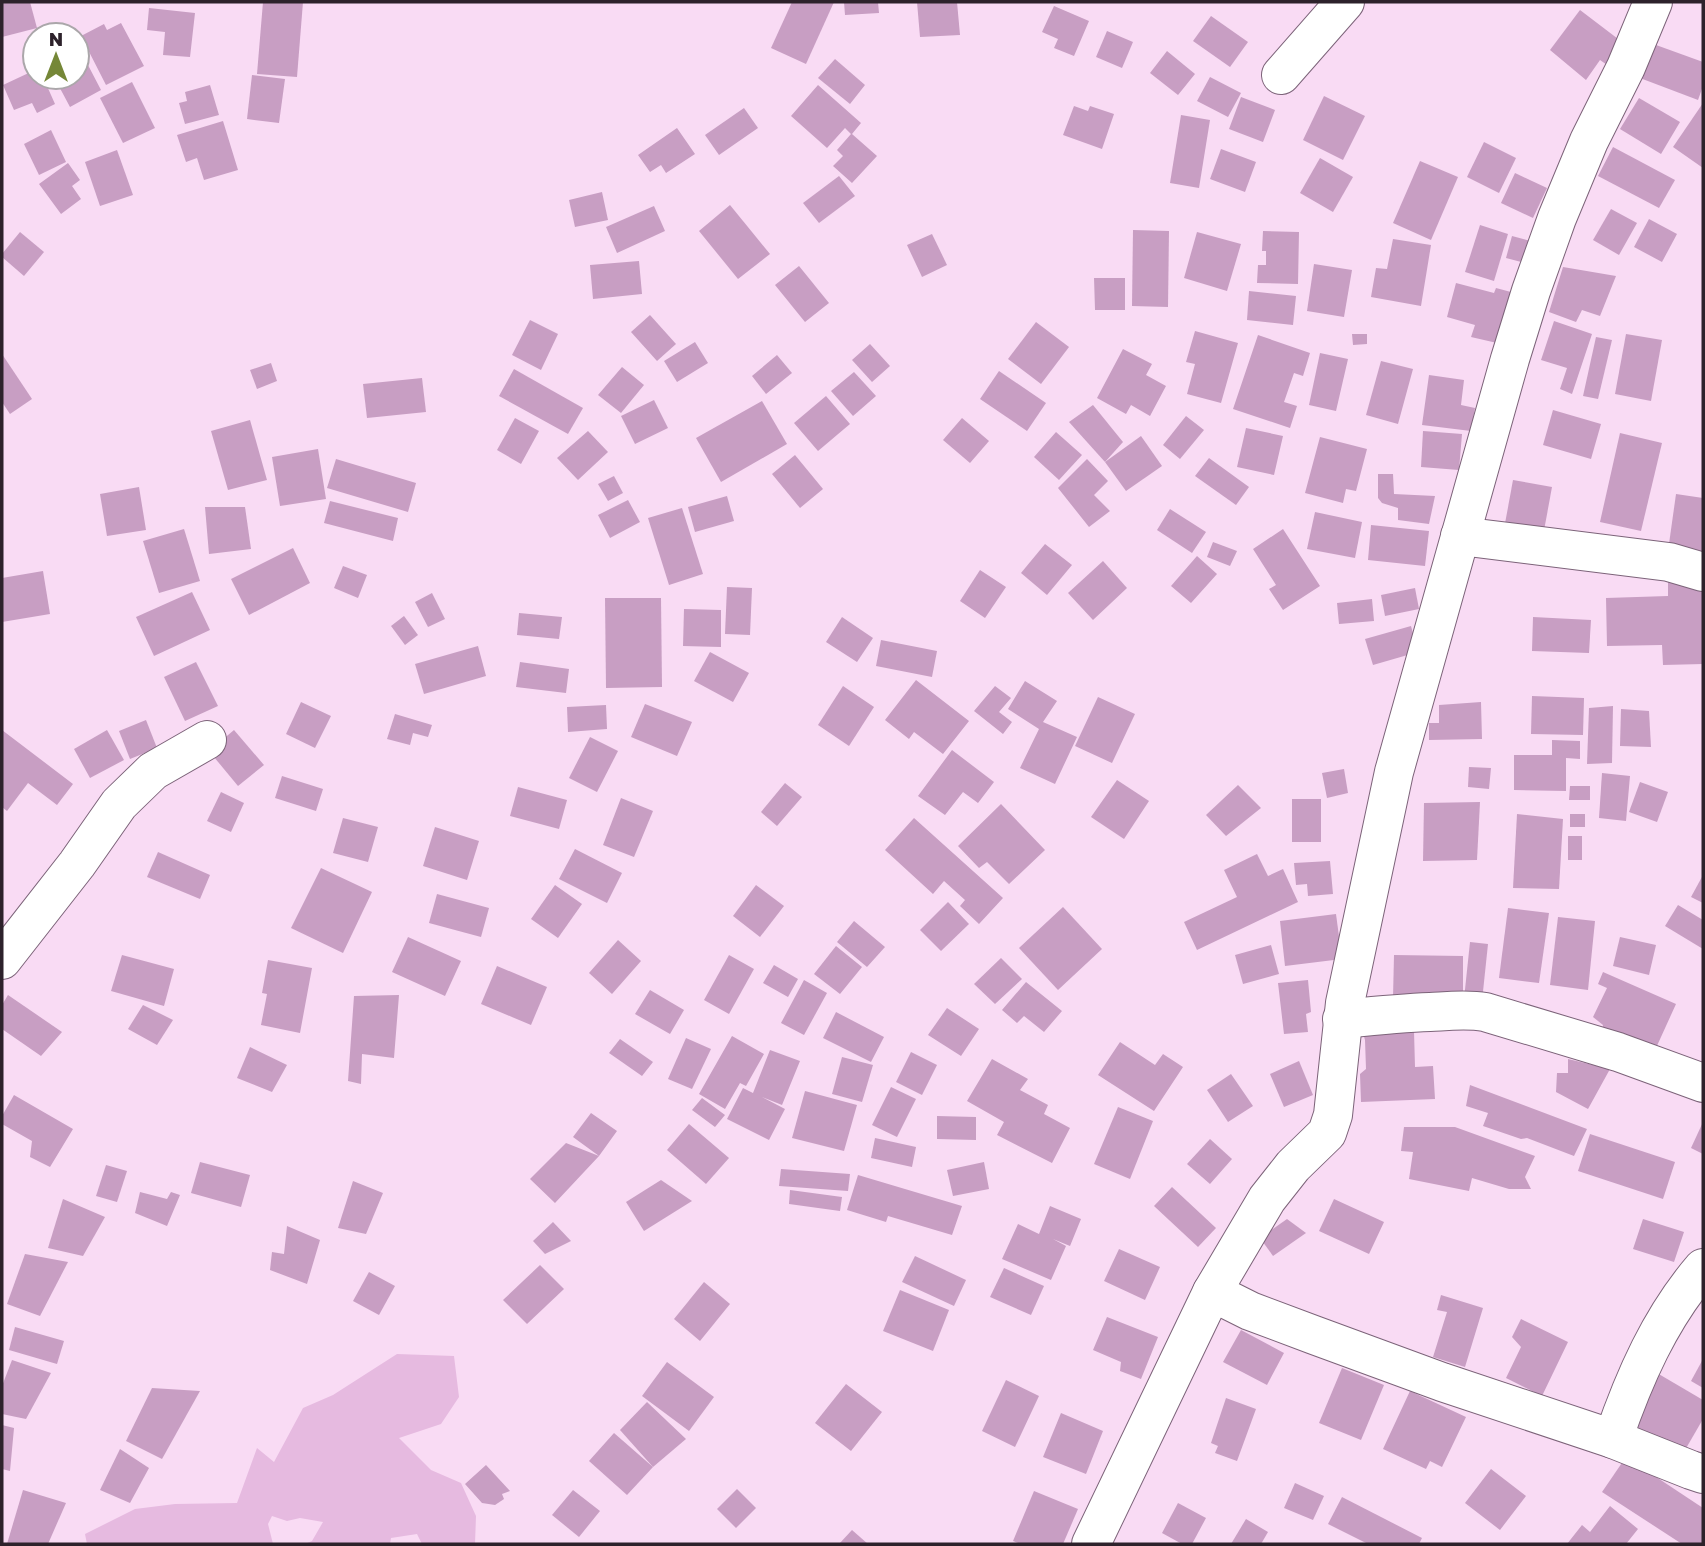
<svg xmlns="http://www.w3.org/2000/svg" width="1705" height="1546" viewBox="0 0 1705 1546" font-family="'Golos Text',sans-serif">
<rect width="100%" height="100%" fill="#f9dbf4"/>
<polygon fill="#e6bae0" points="397,1354 454,1356 459,1397 441,1424 399,1438 431,1470 461,1483 476,1516 475,1544 422,1544 417,1534 391,1538 390,1544 305,1544 312,1541 323,1522 300,1518 287,1521 272,1516 268,1524 273,1544 87,1544 85,1534 135,1509 175,1504 237,1503 257,1448 274,1462 303,1408 333,1395"/>
<g fill="#c89ec3">
<polygon points="2,2 30,2 37,28 2,37"/>
<polygon points="263,2 303,2 297,77 257,74"/>
<polygon points="792,2 834,2 806,64 771,48"/>
<polygon points="844,2 878,2 879,13 845,15"/>
<polygon points="917,2 957,2 960,35 920,37"/>
<polygon points="1054,6 1089,21 1074,56 1054,48 1058,39 1042,32"/>
<polygon points="149,8 195,13 190,57 163,55 165,32 147,30"/>
<polygon points="1580,10 1626,45 1610,67 1600,60 1586,80 1550,50"/>
<polygon points="1211,16 1248,42 1230,67 1193,41"/>
<polygon points="121,23 144,66 106,85 81,36 104,24 107,30"/>
<polygon points="1107,31 1133,42 1122,68 1096,57"/>
<polygon points="1645,41 1703,62 1703,86 1698,100 1632,75"/>
<polygon points="77,44 101,90 70,107 54,77 77,77"/>
<polygon points="1167,51 1195,74 1178,95 1150,73"/>
<polygon points="835,59 865,85 850,104 818,78"/>
<polygon points="35,70 35,77 43,77 55,104 37,113 32,103 14,110 3,85"/>
<polygon points="252,75 285,79 279,123 247,119"/>
<polygon points="1210,77 1241,93 1228,117 1197,101"/>
<polygon points="132,82 155,128 123,143 100,98"/>
<polygon points="210,85 219,115 185,124 179,103 187,101 185,92"/>
<polygon points="818,85 861,123 852,134 877,156 852,183 833,166 843,156 837,150 851,134 845,128 827,148 791,116"/>
<polygon points="1324,96 1365,116 1343,160 1303,140"/>
<polygon points="1241,97 1275,110 1263,142 1229,129"/>
<polygon points="1639,98 1680,122 1661,154 1620,129"/>
<polygon points="1703,103 1703,168 1673,147"/>
<polygon points="1074,106 1088,111 1090,106 1114,114 1102,149 1063,135"/>
<polygon points="744,108 758,128 719,155 705,135"/>
<polygon points="1181,115 1210,120 1199,188 1170,183"/>
<polygon points="223,121 238,170 204,180 197,158 186,162 177,135"/>
<polygon points="677,128 695,154 666,173 661,165 650,172 638,155"/>
<polygon points="51,130 66,162 39,175 24,144"/>
<polygon points="1484,142 1516,158 1499,193 1467,177"/>
<polygon points="1613,147 1675,180 1659,208 1598,176"/>
<polygon points="1221,149 1256,162 1245,192 1210,179"/>
<polygon points="117,150 133,195 100,206 85,162"/>
<polygon points="1320,158 1353,177 1333,212 1300,193"/>
<polygon points="1420,161 1458,177 1431,240 1393,223"/>
<polygon points="68,163 80,180 72,186 81,199 61,214 39,184"/>
<polygon points="1515,173 1547,188 1533,218 1501,203"/>
<polygon points="839,176 855,196 819,223 803,203"/>
<polygon points="602,192 608,220 575,227 569,200"/>
<polygon points="730,205 770,254 738,279 699,231"/>
<polygon points="654,206 665,231 617,253 606,227"/>
<polygon points="1611,209 1637,223 1619,255 1593,240"/>
<polygon points="1649,219 1677,234 1662,262 1634,247"/>
<polygon points="1480,225 1508,234 1494,281 1465,272"/>
<polygon points="1133,230 1169,231 1168,307 1132,306"/>
<polygon points="1263,231 1299,232 1298,284 1257,283 1258,265 1266,265 1266,251 1262,251"/>
<polygon points="20,232 44,252 24,276 2,257 2,254"/>
<polygon points="1197,232 1241,244 1227,291 1184,278"/>
<polygon points="932,234 947,265 922,277 907,245"/>
<polygon points="1512,236 1538,243 1533,265 1506,258"/>
<polygon points="1393,239 1431,245 1421,306 1371,297 1376,268 1387,269"/>
<polygon points="639,261 642,294 593,299 590,265"/>
<polygon points="1314,264 1352,270 1344,317 1307,311"/>
<polygon points="799,266 829,303 805,322 775,285"/>
<polygon points="1563,267 1616,276 1600,316 1582,310 1576,322 1549,312"/>
<polygon points="1094,278 1125,278 1125,310 1095,310"/>
<polygon points="1456,283 1494,293 1496,288 1511,292 1497,343 1471,337 1475,325 1447,317"/>
<polygon points="1249,291 1296,296 1293,325 1247,320"/>
<polygon points="650,315 676,344 657,361 631,332"/>
<polygon points="530,320 558,334 541,370 512,355"/>
<polygon points="1554,321 1592,334 1572,394 1560,389 1567,368 1541,360"/>
<polygon points="1036,322 1069,347 1041,384 1008,359"/>
<polygon points="1195,331 1238,343 1221,403 1187,394 1195,364 1186,362"/>
<polygon points="1352,334 1367,334 1367,344 1353,345"/>
<polygon points="1626,334 1662,340 1651,401 1615,394"/>
<polygon points="1258,335 1310,353 1303,376 1294,373 1284,402 1297,406 1290,428 1233,409"/>
<polygon points="1596,337 1612,340 1598,399 1583,396"/>
<polygon points="695,342 708,363 677,382 664,361"/>
<polygon points="870,344 890,366 872,382 852,360"/>
<polygon points="1123,349 1152,364 1146,375 1166,386 1150,416 1131,405 1126,414 1097,398"/>
<polygon points="1320,353 1348,359 1336,411 1309,405"/>
<polygon points="2,354 32,399 10,414 2,402"/>
<polygon points="777,355 792,373 766,394 752,376"/>
<polygon points="1381,361 1413,369 1398,424 1366,415"/>
<polygon points="271,363 277,381 257,389 250,370"/>
<polygon points="622,367 644,385 621,413 598,395"/>
<polygon points="514,369 583,408 568,434 499,396"/>
<polygon points="999,371 1046,403 1027,431 980,399"/>
<polygon points="854,372 876,396 853,416 831,391"/>
<polygon points="1429,375 1464,380 1461,405 1475,408 1471,431 1422,425"/>
<polygon points="422,378 426,412 367,418 363,384"/>
<polygon points="826,396 850,424 818,451 794,423"/>
<polygon points="654,400 668,428 635,444 621,416"/>
<polygon points="762,401 787,444 721,482 696,438"/>
<polygon points="1093,405 1123,442 1105,462 1069,422"/>
<polygon points="1553,410 1601,424 1591,459 1543,445"/>
<polygon points="1186,416 1204,430 1180,459 1163,445"/>
<polygon points="515,418 539,431 521,464 497,450"/>
<polygon points="962,418 989,441 970,463 943,440"/>
<polygon points="250,420 267,480 228,490 211,431"/>
<polygon points="1246,428 1283,436 1274,475 1237,467"/>
<polygon points="588,431 608,452 578,480 557,458"/>
<polygon points="1423,431 1462,434 1459,470 1421,467"/>
<polygon points="1056,432 1082,455 1059,480 1034,457"/>
<polygon points="1620,433 1662,443 1641,531 1600,522"/>
<polygon points="1141,436 1162,466 1126,491 1105,462"/>
<polygon points="1320,437 1367,449 1356,491 1346,489 1343,503 1305,493"/>
<polygon points="318,449 326,499 280,506 272,457"/>
<polygon points="795,455 823,489 800,508 772,474"/>
<polygon points="1209,458 1249,487 1236,505 1195,476"/>
<polygon points="336,459 416,483 408,512 327,488"/>
<polygon points="1087,459 1108,481 1094,495 1110,511 1089,527 1058,488"/>
<polygon points="1378,474 1393,474 1394,494 1435,496 1429,524 1398,520 1398,508 1382,503 1378,498"/>
<polygon points="614,476 623,493 608,501 598,484"/>
<polygon points="1513,480 1552,487 1543,536 1504,529"/>
<polygon points="139,487 146,530 107,536 100,494"/>
<polygon points="1676,494 1703,498 1703,556 1668,551"/>
<polygon points="727,496 734,521 695,532 688,507"/>
<polygon points="628,500 640,522 610,538 598,515"/>
<polygon points="330,501 398,518 393,541 324,523"/>
<polygon points="205,507 245,507 251,549 209,554"/>
<polygon points="682,508 703,574 669,585 648,518"/>
<polygon points="1170,509 1206,532 1192,553 1157,530"/>
<polygon points="1315,512 1362,522 1355,558 1307,549"/>
<polygon points="1371,525 1429,531 1425,566 1368,560"/>
<polygon points="184,529 200,581 159,593 143,541"/>
<polygon points="1283,529 1320,586 1283,610 1269,589 1276,585 1253,549"/>
<polygon points="1213,542 1237,551 1230,566 1207,557"/>
<polygon points="1045,544 1072,565 1047,595 1021,573"/>
<polygon points="293,548 310,583 249,615 231,579"/>
<polygon points="1197,556 1217,574 1191,603 1171,586"/>
<polygon points="1103,561 1127,588 1093,620 1068,593"/>
<polygon points="343,566 367,575 358,598 334,588"/>
<polygon points="980,570 1006,587 985,618 960,601"/>
<polygon points="43,571 50,614 2,622 2,578"/>
<polygon points="1703,579 1703,664 1663,665 1662,645 1607,646 1606,598 1668,596 1668,580"/>
<polygon points="727,587 752,588 750,635 725,634"/>
<polygon points="1415,588 1419,609 1385,616 1381,595"/>
<polygon points="192,592 210,630 154,656 136,617"/>
<polygon points="432,593 445,619 428,627 415,602"/>
<polygon points="605,598 661,598 662,687 606,688"/>
<polygon points="1372,599 1374,621 1339,624 1337,603"/>
<polygon points="684,609 721,610 721,647 683,646"/>
<polygon points="519,613 562,617 559,639 517,635"/>
<polygon points="404,616 418,635 405,645 391,626"/>
<polygon points="842,617 873,638 857,662 826,642"/>
<polygon points="1533,617 1591,620 1589,653 1532,651"/>
<polygon points="1411,626 1418,652 1373,665 1365,639"/>
<polygon points="881,640 937,651 932,677 876,666"/>
<polygon points="478,646 486,676 424,694 415,664"/>
<polygon points="710,652 749,673 733,702 694,681"/>
<polygon points="196,662 218,706 185,721 164,677"/>
<polygon points="520,662 569,669 566,693 516,687"/>
<polygon points="916,680 969,721 943,754 914,732 909,739 885,720"/>
<polygon points="1025,681 1057,701 1043,722 1077,737 1055,784 1020,768 1039,729 1008,709"/>
<polygon points="843,686 874,707 849,746 818,725"/>
<polygon points="995,686 1011,698 999,712 1012,722 1003,734 974,711"/>
<polygon points="1532,696 1584,698 1583,735 1531,734"/>
<polygon points="1098,697 1135,714 1112,763 1075,746"/>
<polygon points="301,702 331,716 315,748 286,734"/>
<polygon points="1481,702 1482,739 1429,740 1429,723 1439,723 1439,705"/>
<polygon points="645,704 692,722 677,756 631,737"/>
<polygon points="606,705 607,729 568,732 567,707"/>
<polygon points="1613,706 1612,763 1587,764 1589,708"/>
<polygon points="1621,709 1649,711 1651,747 1620,746"/>
<polygon points="395,714 432,725 428,737 413,733 410,745 387,739"/>
<polygon points="146,720 157,748 130,759 119,731"/>
<polygon points="2,730 73,784 57,805 28,783 7,811 2,807"/>
<polygon points="107,730 124,760 90,778 74,749"/>
<polygon points="234,730 264,765 238,786 209,751"/>
<polygon points="590,737 618,751 597,792 569,778"/>
<polygon points="1552,740 1580,741 1580,759 1566,758 1566,791 1514,790 1514,755 1552,755"/>
<polygon points="952,750 994,782 978,803 963,792 945,815 918,796"/>
<polygon points="1469,767 1491,768 1489,789 1468,787"/>
<polygon points="1344,769 1348,793 1327,798 1322,773"/>
<polygon points="1602,773 1630,776 1626,821 1599,818"/>
<polygon points="282,776 323,789 316,811 275,798"/>
<polygon points="1117,780 1149,801 1124,839 1091,817"/>
<polygon points="1640,782 1668,792 1657,822 1629,812"/>
<polygon points="785,783 802,797 777,826 761,812"/>
<polygon points="1238,785 1261,808 1226,836 1206,815"/>
<polygon points="1570,786 1590,786 1590,800 1569,800"/>
<polygon points="518,787 567,800 559,829 510,816"/>
<polygon points="221,792 244,803 231,832 207,821"/>
<polygon points="621,798 653,811 634,857 603,845"/>
<rect x="1292" y="799" width="29" height="43"/>
<polygon points="1480,802 1477,860 1423,861 1424,803"/>
<polygon points="1001,804 1045,850 1009,884 987,862 979,868 958,846"/>
<polygon points="1517,814 1563,819 1559,889 1513,888"/>
<rect x="1570" y="814" width="15" height="13"/>
<polygon points="343,818 378,827 368,862 333,853"/>
<polygon points="914,818 1003,898 979,924 960,906 965,900 944,881 933,894 885,850"/>
<polygon points="435,827 479,841 467,880 423,866"/>
<rect x="1568" y="836" width="14" height="24"/>
<polygon points="575,849 622,873 607,903 559,879"/>
<polygon points="158,852 210,875 200,899 147,877"/>
<polygon points="1257,854 1268,876 1283,869 1298,902 1197,950 1184,922 1237,897 1224,870"/>
<polygon points="1330,861 1333,894 1308,896 1307,884 1296,885 1294,863"/>
<polygon points="321,868 372,892 343,953 291,928"/>
<polygon points="1703,875 1703,903 1691,897"/>
<polygon points="555,885 582,904 558,938 531,919"/>
<polygon points="756,885 784,906 760,937 733,916"/>
<polygon points="437,894 489,908 481,937 429,923"/>
<polygon points="948,902 969,924 941,951 920,930"/>
<polygon points="1678,905 1703,920 1703,949 1665,926"/>
<polygon points="1063,907 1102,949 1058,990 1019,948"/>
<polygon points="1508,908 1549,913 1539,983 1499,978"/>
<polygon points="1336,914 1342,959 1285,966 1280,921"/>
<polygon points="1558,917 1595,921 1588,990 1550,985"/>
<polygon points="854,921 885,947 867,967 837,942"/>
<polygon points="408,937 461,961 445,996 392,972"/>
<polygon points="1620,937 1656,945 1649,975 1613,966"/>
<polygon points="618,940 641,961 612,994 589,973"/>
<polygon points="1470,942 1488,944 1482,1001 1464,999"/>
<polygon points="1271,945 1279,974 1243,984 1235,955"/>
<polygon points="836,946 862,967 840,994 814,974"/>
<polygon points="122,955 174,969 164,1006 111,991"/>
<polygon points="729,955 754,969 729,1014 704,1000"/>
<polygon points="1394,955 1463,956 1463,1000 1393,998"/>
<polygon points="1001,958 1022,979 995,1004 974,984"/>
<polygon points="268,960 312,968 300,1033 261,1025 267,994 262,993"/>
<polygon points="774,965 798,979 788,997 763,983"/>
<polygon points="497,966 547,987 531,1025 481,1004"/>
<polygon points="1603,972 1676,1004 1651,1059 1601,1037 1603,1025 1593,1017 1607,988 1598,984"/>
<polygon points="804,980 827,993 804,1035 781,1023"/>
<polygon points="1308,980 1311,1012 1306,1014 1308,1032 1284,1034 1278,983"/>
<polygon points="1026,982 1062,1011 1044,1032 1024,1016 1017,1023 1002,1010"/>
<polygon points="650,990 684,1010 670,1034 635,1014"/>
<polygon points="8,995 62,1032 41,1056 2,1029 2,1005"/>
<polygon points="399,995 394,1058 362,1054 361,1084 348,1081 354,996"/>
<polygon points="143,1005 173,1020 157,1045 128,1029"/>
<polygon points="947,1008 979,1029 961,1056 928,1035"/>
<polygon points="836,1012 884,1037 871,1062 823,1038"/>
<polygon points="1414,1031 1415,1067 1433,1066 1435,1099 1361,1102 1360,1074 1366,1069 1365,1040 1363,1033"/>
<polygon points="732,1036 764,1054 746,1086 740,1083 725,1109 699,1094"/>
<polygon points="686,1038 711,1049 692,1089 668,1079"/>
<polygon points="620,1039 653,1062 642,1076 609,1053"/>
<polygon points="1120,1042 1155,1065 1163,1054 1183,1067 1154,1111 1098,1075"/>
<polygon points="250,1047 287,1065 272,1092 237,1078"/>
<polygon points="770,1050 800,1061 782,1105 762,1097 785,1109 769,1140 727,1119 743,1088 753,1093"/>
<polygon points="911,1052 937,1065 922,1095 896,1082"/>
<polygon points="842,1057 873,1065 862,1102 832,1094"/>
<polygon points="992,1059 1028,1079 1020,1090 1048,1105 1044,1114 1070,1128 1052,1163 997,1135 1004,1122 967,1101"/>
<polygon points="1568,1059 1610,1069 1588,1109 1556,1092 1557,1073 1568,1073"/>
<polygon points="1299,1061 1313,1095 1284,1107 1270,1074"/>
<polygon points="1231,1074 1253,1106 1228,1122 1207,1090"/>
<polygon points="1470,1085 1587,1129 1574,1156 1527,1138 1521,1139 1483,1126 1488,1113 1466,1106"/>
<polygon points="891,1087 916,1099 897,1137 872,1125"/>
<polygon points="805,1091 857,1105 844,1151 792,1138"/>
<polygon points="14,1095 73,1129 50,1167 30,1157 32,1141 2,1124 2,1116"/>
<polygon points="702,1098 725,1115 715,1127 692,1110"/>
<polygon points="1118,1107 1153,1121 1130,1179 1094,1164"/>
<polygon points="591,1113 617,1131 599,1156 555,1203 530,1179 566,1143 599,1156 573,1137"/>
<polygon points="937,1116 976,1117 976,1140 937,1139"/>
<polygon points="1703,1122 1703,1154 1691,1148"/>
<polygon points="689,1124 729,1158 706,1184 667,1150"/>
<polygon points="1404,1127 1455,1127 1535,1156 1525,1177 1531,1189 1509,1189 1472,1178 1469,1191 1409,1179 1413,1152 1401,1151"/>
<polygon points="1590,1134 1675,1162 1663,1199 1578,1171"/>
<polygon points="875,1138 916,1147 912,1167 871,1158"/>
<polygon points="1210,1139 1232,1159 1210,1184 1187,1164"/>
<polygon points="200,1162 250,1175 241,1207 191,1193"/>
<polygon points="984,1162 989,1189 953,1196 947,1170"/>
<polygon points="106,1165 127,1171 117,1202 96,1196"/>
<polygon points="781,1169 850,1174 848,1191 779,1186"/>
<polygon points="858,1175 962,1206 952,1235 888,1216 886,1222 847,1210"/>
<polygon points="661,1180 692,1201 644,1231 626,1202"/>
<polygon points="353,1181 383,1193 366,1234 338,1228"/>
<polygon points="1172,1187 1216,1228 1198,1247 1154,1206"/>
<polygon points="790,1190 842,1197 840,1211 789,1204"/>
<polygon points="140,1192 167,1199 171,1192 180,1195 167,1226 135,1213"/>
<polygon points="63,1199 105,1217 83,1256 48,1248"/>
<polygon points="1334,1199 1384,1222 1369,1254 1319,1231"/>
<polygon points="1050,1206 1081,1219 1070,1246 1053,1239 1066,1246 1051,1280 1002,1259 1018,1224 1039,1234"/>
<polygon points="1287,1219 1306,1233 1273,1256 1260,1238"/>
<polygon points="1643,1219 1684,1232 1674,1262 1633,1249"/>
<polygon points="553,1222 571,1241 545,1254 533,1241"/>
<polygon points="287,1226 320,1240 307,1284 270,1270 272,1252 284,1254"/>
<polygon points="1119,1249 1160,1267 1145,1300 1104,1281"/>
<polygon points="25,1254 68,1262 40,1316 7,1304"/>
<polygon points="915,1256 966,1280 954,1306 902,1282"/>
<polygon points="540,1265 564,1289 527,1324 503,1300"/>
<polygon points="1004,1268 1044,1286 1031,1315 990,1297"/>
<polygon points="369,1272 395,1286 379,1315 353,1301"/>
<polygon points="704,1282 730,1304 700,1341 674,1319"/>
<polygon points="900,1290 949,1310 933,1351 883,1331"/>
<polygon points="1441,1295 1483,1308 1465,1367 1433,1357 1447,1312 1437,1310"/>
<polygon points="1107,1317 1158,1337 1141,1379 1120,1371 1121,1362 1093,1350"/>
<polygon points="1521,1319 1568,1342 1542,1396 1506,1378 1521,1347 1512,1337"/>
<polygon points="15,1327 64,1341 57,1364 9,1350"/>
<polygon points="1241,1330 1284,1353 1267,1385 1223,1362"/>
<polygon points="1703,1359 1703,1388 1691,1381"/>
<polygon points="12,1360 51,1373 26,1419 2,1414 2,1386"/>
<polygon points="667,1362 714,1397 689,1431 642,1396"/>
<polygon points="1342,1368 1384,1385 1361,1440 1319,1423"/>
<polygon points="1657,1373 1703,1400 1703,1419 1681,1457 1627,1426"/>
<polygon points="1006,1380 1039,1396 1015,1447 982,1431"/>
<polygon points="846,1384 882,1412 851,1451 815,1423"/>
<polygon points="152,1388 200,1391 162,1459 126,1441"/>
<polygon points="1410,1391 1466,1417 1442,1467 1430,1461 1426,1469 1383,1449"/>
<polygon points="1226,1398 1256,1409 1237,1461 1215,1453 1218,1446 1211,1443"/>
<polygon points="647,1402 686,1439 653,1467 620,1430"/>
<polygon points="1061,1413 1103,1431 1086,1474 1043,1457"/>
<polygon points="2,1425 14,1428 10,1471 2,1469"/>
<polygon points="614,1433 653,1467 627,1495 589,1461"/>
<polygon points="120,1449 149,1468 130,1503 100,1490"/>
<polygon points="1626,1457 1703,1508 1703,1544 1682,1544 1602,1492"/>
<polygon points="486,1465 510,1491 502,1494 504,1499 495,1505 482,1503 465,1484"/>
<polygon points="1491,1469 1526,1496 1500,1530 1465,1503"/>
<polygon points="1295,1483 1324,1496 1313,1520 1284,1508"/>
<polygon points="737,1489 756,1508 736,1528 717,1509"/>
<polygon points="23,1490 66,1503 48,1544 7,1544"/>
<polygon points="573,1490 600,1511 579,1537 552,1515"/>
<polygon points="1034,1491 1078,1509 1063,1544 1021,1544 1013,1541"/>
<polygon points="1342,1497 1422,1538 1419,1544 1368,1544 1328,1524"/>
<polygon points="1178,1503 1206,1518 1192,1544 1182,1544 1162,1533"/>
<polygon points="1610,1506 1638,1529 1626,1544 1567,1544 1582,1525 1590,1532"/>
<polygon points="1246,1519 1268,1532 1261,1544 1231,1544"/>
<polygon points="852,1530 868,1544 839,1544"/>
</g>
<g fill="none" stroke-linecap="round" stroke-linejoin="round">
<g stroke="#7c6379" stroke-width="40">
<g id="minor">
<polyline points="1281,75 1345,2"/>
<polyline points="1460,536 1669,562 1703,572"/>
<polyline points="2,960 77,864 119,804 153,771 207,740"/>
<path d="M 1342,1019 C 1372,1016 1401,1013 1430,1012 C 1449,1011 1467,1009 1485,1012 L 1618,1052 L 1703,1083"/>
<path d="M 1212,1292 L 1250,1311 L 1314,1335 L 1442,1382 L 1613,1439 C 1634,1378 1660,1318 1703,1268"/>
<polyline points="1613,1439 1691,1470 1703,1474"/>
<polyline points="1091,1544 1212,1292 1267,1199 1293,1166 1327,1133 1333,1115 1345,1003 1394,772 1510,359 1531,291 1557,218 1589,141 1626,67 1653,2"/>
</g>
</g>
<use href="#minor" stroke="#fff" stroke-width="38"/>
</g>
<rect width="1705" height="1546" fill="none" stroke="#2d222b" stroke-width="7"/>
<g transform="translate(56 56)"><circle r="33" fill="#ffffff" stroke="#aba7aa" stroke-width="2"/>
<path d="M0-5L12 26L0 18L-12 26Z" fill="#758737"/>
<text y="-10" font-size="19" font-weight="bold" text-anchor="middle" fill="#2d222b">N</text>
</g>
</svg>
